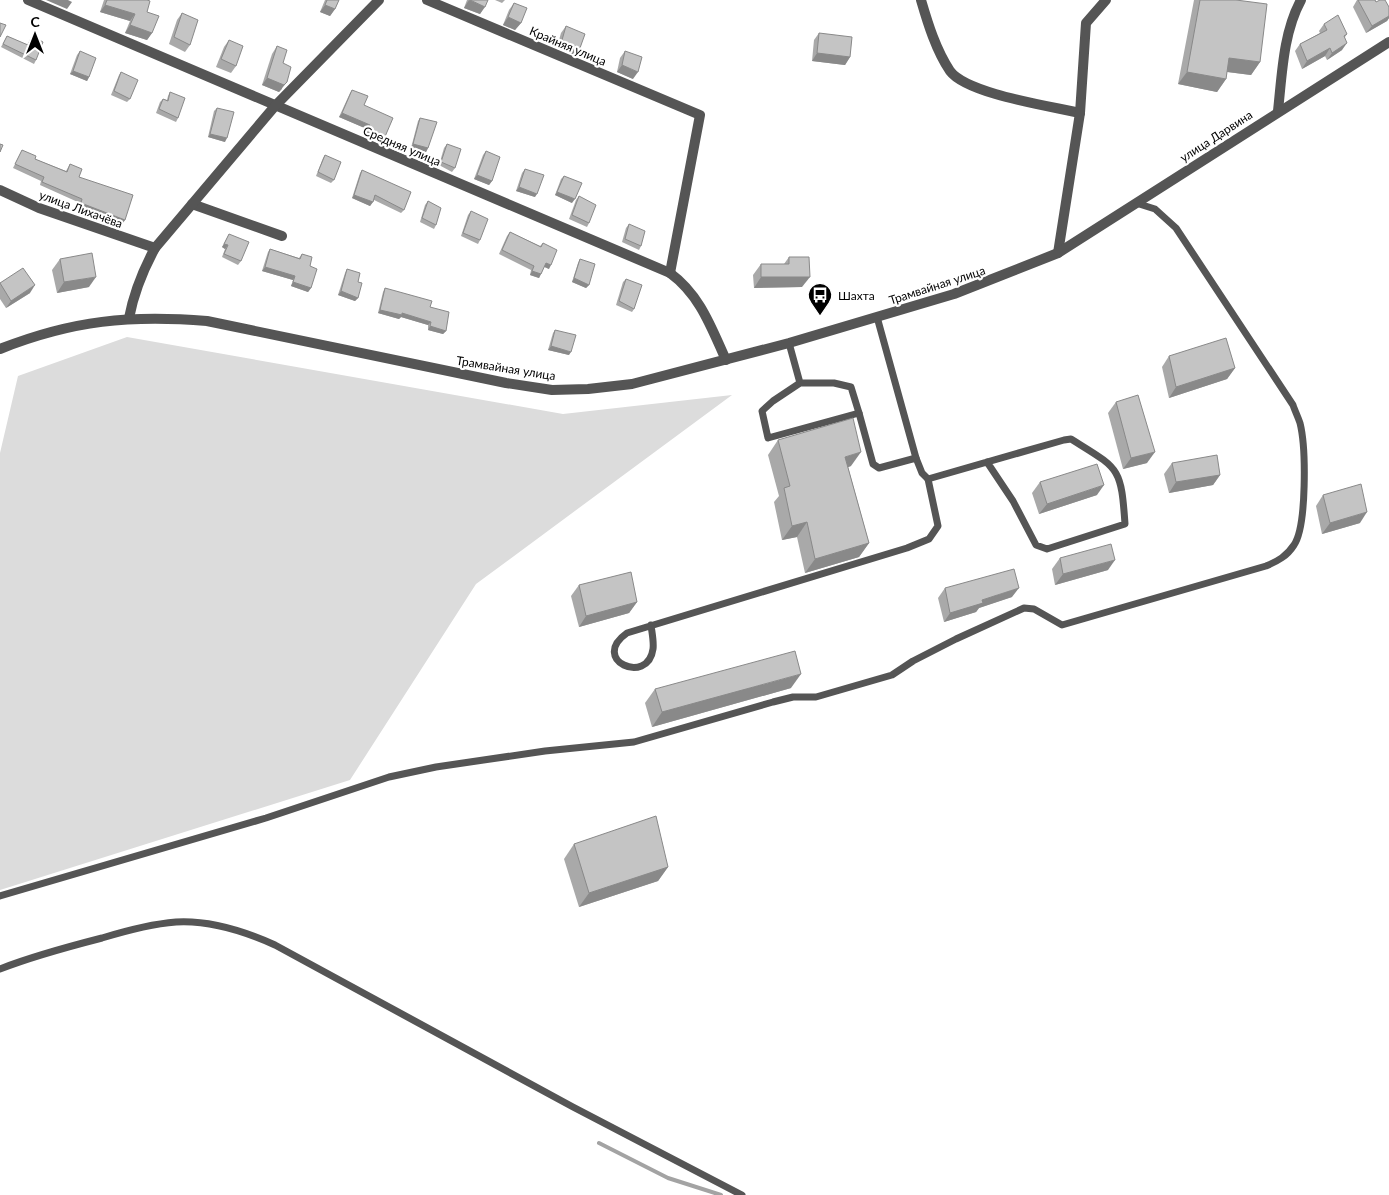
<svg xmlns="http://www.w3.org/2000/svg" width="1389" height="1195" viewBox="0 0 1389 1195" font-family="Lato,sans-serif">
<rect width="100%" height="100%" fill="#fff"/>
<polygon fill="#dcdcdc" points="127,337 563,414 732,395 476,584 350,780 0,890 0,453 18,376"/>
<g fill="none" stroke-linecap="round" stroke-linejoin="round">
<polyline stroke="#a3a3a3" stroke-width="4" points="599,1143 668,1178 721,1195"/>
<g stroke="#555" stroke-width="7">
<polyline points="877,317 916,458"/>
<polyline points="789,343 800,383 773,401 762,411 768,438 859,413 851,387 834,383 800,383"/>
<path d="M 859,413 L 873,464 L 879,468 L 916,458 L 922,473 L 928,479 L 1064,440 L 1071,439 C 1119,469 1121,466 1125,524 L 1047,549 L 1036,545 L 1013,501 L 987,462"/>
<path d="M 651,625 C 652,633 654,642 653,649 C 648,686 589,660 627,633 L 907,548 L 929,539 L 938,526 L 928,479"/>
<path d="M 0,896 L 266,818 L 389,777 L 436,767 L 545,751 L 634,742 L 773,702 L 793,697 L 816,697 L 892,675 L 913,661 L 956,639 L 1024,608 L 1034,609 L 1062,625 L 1266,566 C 1278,561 1287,556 1294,545 C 1307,526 1306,447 1300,423 C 1298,417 1295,411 1293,405 L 1176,228 L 1155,209 L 1136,203"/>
<path d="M 0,969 C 33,956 67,947 102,938 C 125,931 151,924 176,922 C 210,920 244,931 275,945 L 573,1107 L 742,1195"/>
</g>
<g stroke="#555" stroke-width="10">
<path d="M 28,0 L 670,273 C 700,295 711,327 726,360"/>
<polyline points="427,0 700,115 670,273"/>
<path d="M 921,0 C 928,24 936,50 950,71 C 967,94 1050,106 1080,113"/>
<path d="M 1278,111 C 1282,75 1283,33 1301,0"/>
<polyline points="0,190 39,208 155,248"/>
<polyline points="192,204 282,236"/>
<polyline points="1058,253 1080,113 1086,23 1106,0"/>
<path d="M 129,318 C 134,292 142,272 155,248 L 275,106 L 379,0"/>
<path d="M 0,349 C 73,320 130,315 207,321 L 506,383 L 552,390 L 588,389 L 632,384 L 789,343 L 954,294 L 1058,253 L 1389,42"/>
</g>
</g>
<g fill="#a9a9a9">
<polygon points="104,0 147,0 147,12 152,33 147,40 125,33 130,21 100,12"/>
<polygon points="325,0 339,0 335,9 330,16 320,12"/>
<polygon points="467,0 488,0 480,14 464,8"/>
<polygon points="495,0 505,0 502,3"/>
<polygon points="1194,0 1236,0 1260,62 1251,75 1227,72 1226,79 1217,92 1178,84"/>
<polygon points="1357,0 1375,0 1376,2 1389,7 1389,18 1387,21 1366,33 1353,7"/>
<polygon points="514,3 521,23 515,30 503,25 509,10"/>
<polygon points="182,13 190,45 185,52 169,44 177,20"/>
<polygon points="1324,24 1347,34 1345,37 1342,50 1327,60 1325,56 1302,69 1295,51 1300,44 1320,33 1319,31"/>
<polygon points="566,26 580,48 575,55 557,47 561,33"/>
<polygon points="819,33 850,57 845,65 812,61 814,40"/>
<polygon points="7,36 27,45 32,36 36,60 34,64 1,47"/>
<polygon points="229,40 236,66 231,73 216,67 224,47"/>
<polygon points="277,46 283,63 282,89 279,92 262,85 272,54"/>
<polygon points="80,51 89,77 87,81 70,74 77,55"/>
<polygon points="625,51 633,79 617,72 620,58"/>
<polygon points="121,72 130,99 127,102 111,95 119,75"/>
<polygon points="352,90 364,105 384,139 381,143 364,135 367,129 339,117 350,93"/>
<polygon points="170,92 178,118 176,122 156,113 160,102 163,99 167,100 168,96"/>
<polygon points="217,108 225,142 208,137 214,111"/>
<polygon points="420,118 428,148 426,152 411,148 418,121"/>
<polygon points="447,144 455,168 452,172 439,165 444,148"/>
<polygon points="22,150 35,159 66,171 70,164 79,177 125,220 122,224 78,207 80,203 40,185 41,181 13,168"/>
<polygon points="486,151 492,181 489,185 474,179 483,155"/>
<polygon points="325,155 334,180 331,183 316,176 323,158"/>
<polygon points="525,169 535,197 516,191 522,173"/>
<polygon points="362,170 404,210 401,213 374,200 370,206 352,198 360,173"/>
<polygon points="564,176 572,203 555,195 561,179"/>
<polygon points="579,196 589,223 587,227 569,219 576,200"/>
<polygon points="428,201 436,225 434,229 420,222 425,205"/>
<polygon points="471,211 480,240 478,244 461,236 468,215"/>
<polygon points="629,224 641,246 639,250 622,242 626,228"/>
<polygon points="510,232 540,246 543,243 549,269 544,267 539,278 530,275 531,270 499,254 507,236"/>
<polygon points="229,234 241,261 238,265 222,257 225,249 222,247"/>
<polygon points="270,249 299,258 302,254 310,266 311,288 308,292 291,286 293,280 262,271 268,252"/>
<polygon points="789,257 802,287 754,288 753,275 761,264 784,264"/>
<polygon points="60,259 89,287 57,293 52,270"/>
<polygon points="580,259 589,285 586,288 572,282 578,263"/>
<polygon points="347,269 358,282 358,298 355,301 338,295 345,273"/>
<polygon points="626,279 634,309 632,312 616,305 623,282"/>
<polygon points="0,283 30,293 6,308 0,299"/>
<polygon points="385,288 430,307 446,331 443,334 428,330 428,325 401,317 399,319 378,313 383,292"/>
<polygon points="555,330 569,355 548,350 553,333"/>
<polygon points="1169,356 1235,368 1227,379 1169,398 1162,367"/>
<polygon points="1116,402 1147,463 1123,469 1108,413"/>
<polygon points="778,440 851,466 848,467 869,543 859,557 805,573 797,537 782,540 774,502 779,496 768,455"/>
<polygon points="1172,463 1220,475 1213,485 1169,493 1164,474"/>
<polygon points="1040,482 1097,495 1039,514 1032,493"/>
<polygon points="1323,495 1360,523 1322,534 1316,506"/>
<polygon points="1060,558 1108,570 1055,585 1052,569"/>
<polygon points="579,585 637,602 629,613 579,627 571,596"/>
<polygon points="945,588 1012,597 979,608 976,612 944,622 938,598"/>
<polygon points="791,688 652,727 645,703 655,689"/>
<polygon points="574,844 668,867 658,881 579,907 564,859"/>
</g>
<g fill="#898989">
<polygon points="46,0 68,0 72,2 67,9"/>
<polygon points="469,0 485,7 480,14 464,8"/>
<polygon points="105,5 135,14 130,21 100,12"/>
<polygon points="325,5 335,9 330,16 320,12"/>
<polygon points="1389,16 1389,18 1387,21 1366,33 1372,26"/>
<polygon points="508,17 521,23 515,30 503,25"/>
<polygon points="130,25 152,33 147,40 125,33"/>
<polygon points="562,40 580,48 575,55 557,47"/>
<polygon points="1347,43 1342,50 1327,60 1332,53"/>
<polygon points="1330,48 1325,56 1302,69 1307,61"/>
<polygon points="817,53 850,57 845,65 812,61"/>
<polygon points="1229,58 1260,62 1251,75 1220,71"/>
<polygon points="622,65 638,72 633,79 617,72"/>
<polygon points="73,71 89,77 87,81 70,74"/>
<polygon points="1187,72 1226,79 1217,92 1178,84"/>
<polygon points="267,78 287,82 279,92 262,85"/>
<polygon points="342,113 370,125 367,129 339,117"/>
<polygon points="210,134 227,138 225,142 208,137"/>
<polygon points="413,144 428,148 426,152 411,148"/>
<polygon points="477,175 492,181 489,185 474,179"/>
<polygon points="519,187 537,194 535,197 516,191"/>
<polygon points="557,192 575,199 572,203 555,195"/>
<polygon points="354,195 373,202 370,206 352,198"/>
<polygon points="81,203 125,220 122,224 78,207"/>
<polygon points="224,244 228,245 225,249 222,247"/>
<polygon points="546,263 551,265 549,269 543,266"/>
<polygon points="265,267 295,276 293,280 262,271"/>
<polygon points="532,271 541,274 539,278 530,275"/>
<polygon points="96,277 89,287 57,293 64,282"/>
<polygon points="761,277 810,277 802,287 754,288"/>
<polygon points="574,278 589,285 586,288 572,282"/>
<polygon points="293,282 311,288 308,292 291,286"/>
<polygon points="35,285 30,293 6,308 11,301"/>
<polygon points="341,291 358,298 355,301 338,295"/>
<polygon points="380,310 402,313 431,322 428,325 401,317 399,319 378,313"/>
<polygon points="430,326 446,331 443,334 428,330"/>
<polygon points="551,346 571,352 569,355 548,350"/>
<polygon points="1235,368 1227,379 1169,398 1176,387"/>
<polygon points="861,452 851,466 835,472 845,457"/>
<polygon points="1155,452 1147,463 1123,469 1131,458"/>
<polygon points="1220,475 1213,485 1169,493 1176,482"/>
<polygon points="1104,485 1097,495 1039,514 1047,504"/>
<polygon points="1367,512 1360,523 1322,534 1330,523"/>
<polygon points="807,522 797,537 782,540 792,526"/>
<polygon points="869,543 859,557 805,573 815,559"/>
<polygon points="1115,560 1108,570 1055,585 1063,574"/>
<polygon points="1019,588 1012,597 979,608 976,612 944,622 950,613 982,600"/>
<polygon points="637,602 629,613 579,627 586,616"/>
<polygon points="801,674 791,688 652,727 662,712"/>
<polygon points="668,867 658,881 579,907 589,893"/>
</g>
<g fill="#c4c4c4" stroke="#898989">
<polygon points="107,0 147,0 150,1 147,12 159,16 152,33 130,25 135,14 105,5"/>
<polygon points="327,0 339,0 335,9 325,5"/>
<polygon points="470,0 488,0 485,7"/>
<polygon points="1200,0 1236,0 1267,4 1260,62 1229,58 1226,79 1187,72"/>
<polygon points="1358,0 1375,0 1376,2 1380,0 1385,0 1389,7 1389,16 1372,26"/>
<polygon points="514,3 527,8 521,23 508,17"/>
<polygon points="182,13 198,20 190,45 174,37"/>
<polygon points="1338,15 1347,34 1344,36 1347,43 1332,53 1330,48 1307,61 1300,44 1327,30 1324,24"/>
<polygon points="0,23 6,25 0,37"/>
<polygon points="566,26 585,34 580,48 562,40"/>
<polygon points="819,33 852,37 850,57 817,53"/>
<polygon points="7,36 28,45 32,36 43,42 36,60 3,44"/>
<polygon points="229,40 243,46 236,66 221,59"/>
<polygon points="277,46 287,50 283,63 291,67 287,82 284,85 267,78"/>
<polygon points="80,51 96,58 89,77 73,71"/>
<polygon points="625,51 642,57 638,72 622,65"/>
<polygon points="121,72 138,80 130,99 114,91"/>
<polygon points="352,90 368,96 364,105 393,118 384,139 367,132 370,125 342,113"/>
<polygon points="170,92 185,98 178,118 159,109 163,99 168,101"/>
<polygon points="217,108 234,112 227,138 210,134"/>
<polygon points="420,118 437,122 428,148 413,144"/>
<polygon points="0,144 3,145 0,152"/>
<polygon points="447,144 461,149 455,168 441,162"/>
<polygon points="22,150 36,156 35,159 67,172 70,164 82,169 79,177 133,195 125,220 81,203 82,199 42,182 44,177 15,164"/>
<polygon points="486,151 500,157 492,181 477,175"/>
<polygon points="325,155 341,162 334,180 318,172"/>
<polygon points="525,169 544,175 537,194 519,187"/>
<polygon points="362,170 411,192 404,210 375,195 373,202 354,195"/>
<polygon points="564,176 582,183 575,199 557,192"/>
<polygon points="579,196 596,205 589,223 572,215"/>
<polygon points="428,201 441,208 436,225 422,218"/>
<polygon points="471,211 488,219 480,240 463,233"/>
<polygon points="629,224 645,231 641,246 625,239"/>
<polygon points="510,232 541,247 543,243 557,250 551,265 546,263 541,274 532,271 534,266 502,250"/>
<polygon points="229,234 249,242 241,261 224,254 228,245 224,244"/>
<polygon points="270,249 300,259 302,254 312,257 310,266 317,269 311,288 293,282 295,276 265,267"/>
<polygon points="92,253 96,277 64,282 60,259"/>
<polygon points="789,257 809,257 810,277 761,277 761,264 789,264"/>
<polygon points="580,259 595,264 589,285 574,278"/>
<polygon points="23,268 35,285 11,301 0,283"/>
<polygon points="347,269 360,273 358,282 362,283 358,298 341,291"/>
<polygon points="626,279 642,285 634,309 619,301"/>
<polygon points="385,288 432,301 430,307 449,312 446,331 430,326 431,322 402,313 402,315 380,310"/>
<polygon points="555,330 576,335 571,352 551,346"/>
<polygon points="1226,338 1235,368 1176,387 1169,356"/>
<polygon points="1138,395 1155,452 1131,458 1116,402"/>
<polygon points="853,418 861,452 845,457 869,543 815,559 807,522 792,526 784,488 790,486 778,440"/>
<polygon points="1217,455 1220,475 1176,482 1172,463"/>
<polygon points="1097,464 1104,485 1047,504 1040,482"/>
<polygon points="1361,484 1367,512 1330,523 1323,495"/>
<polygon points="1111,544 1115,560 1063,574 1060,558"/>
<polygon points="1014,569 1019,588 982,600 983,603 950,613 945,588"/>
<polygon points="631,572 637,602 586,616 579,585"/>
<polygon points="795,651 801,674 662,712 655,689"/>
<polygon points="656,816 668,867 589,893 574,844"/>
</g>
<defs>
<g id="bus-pin" transform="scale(1.25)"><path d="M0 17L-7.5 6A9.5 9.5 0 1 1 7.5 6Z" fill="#000" stroke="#fff"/><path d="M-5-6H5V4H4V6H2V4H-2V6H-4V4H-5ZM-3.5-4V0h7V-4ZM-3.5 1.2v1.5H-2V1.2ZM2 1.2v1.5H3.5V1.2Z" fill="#fff"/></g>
</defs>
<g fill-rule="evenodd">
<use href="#bus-pin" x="820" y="295"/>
</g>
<g text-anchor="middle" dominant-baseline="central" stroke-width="4.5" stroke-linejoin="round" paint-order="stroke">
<g font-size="12" fill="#000" stroke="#fff">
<text transform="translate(568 46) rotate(23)">Крайняя улица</text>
<text transform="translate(1216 136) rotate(-33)">улица Дарвина</text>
<text transform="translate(402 146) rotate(23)">Средняя улица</text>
<text transform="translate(81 209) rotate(20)">улица Лихачёва</text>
<text transform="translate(937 285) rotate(-18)">Трамвайная улица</text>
<text transform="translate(506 368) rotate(9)">Трамвайная улица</text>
</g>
<g font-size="12" fill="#000" stroke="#fff" text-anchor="start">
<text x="838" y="295">Шахта</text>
</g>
</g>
<g transform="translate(35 35)" stroke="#ffffff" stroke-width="4" paint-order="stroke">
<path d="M0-4L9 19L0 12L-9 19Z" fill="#000000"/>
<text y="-8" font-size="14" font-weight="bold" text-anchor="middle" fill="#000000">С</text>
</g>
</svg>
